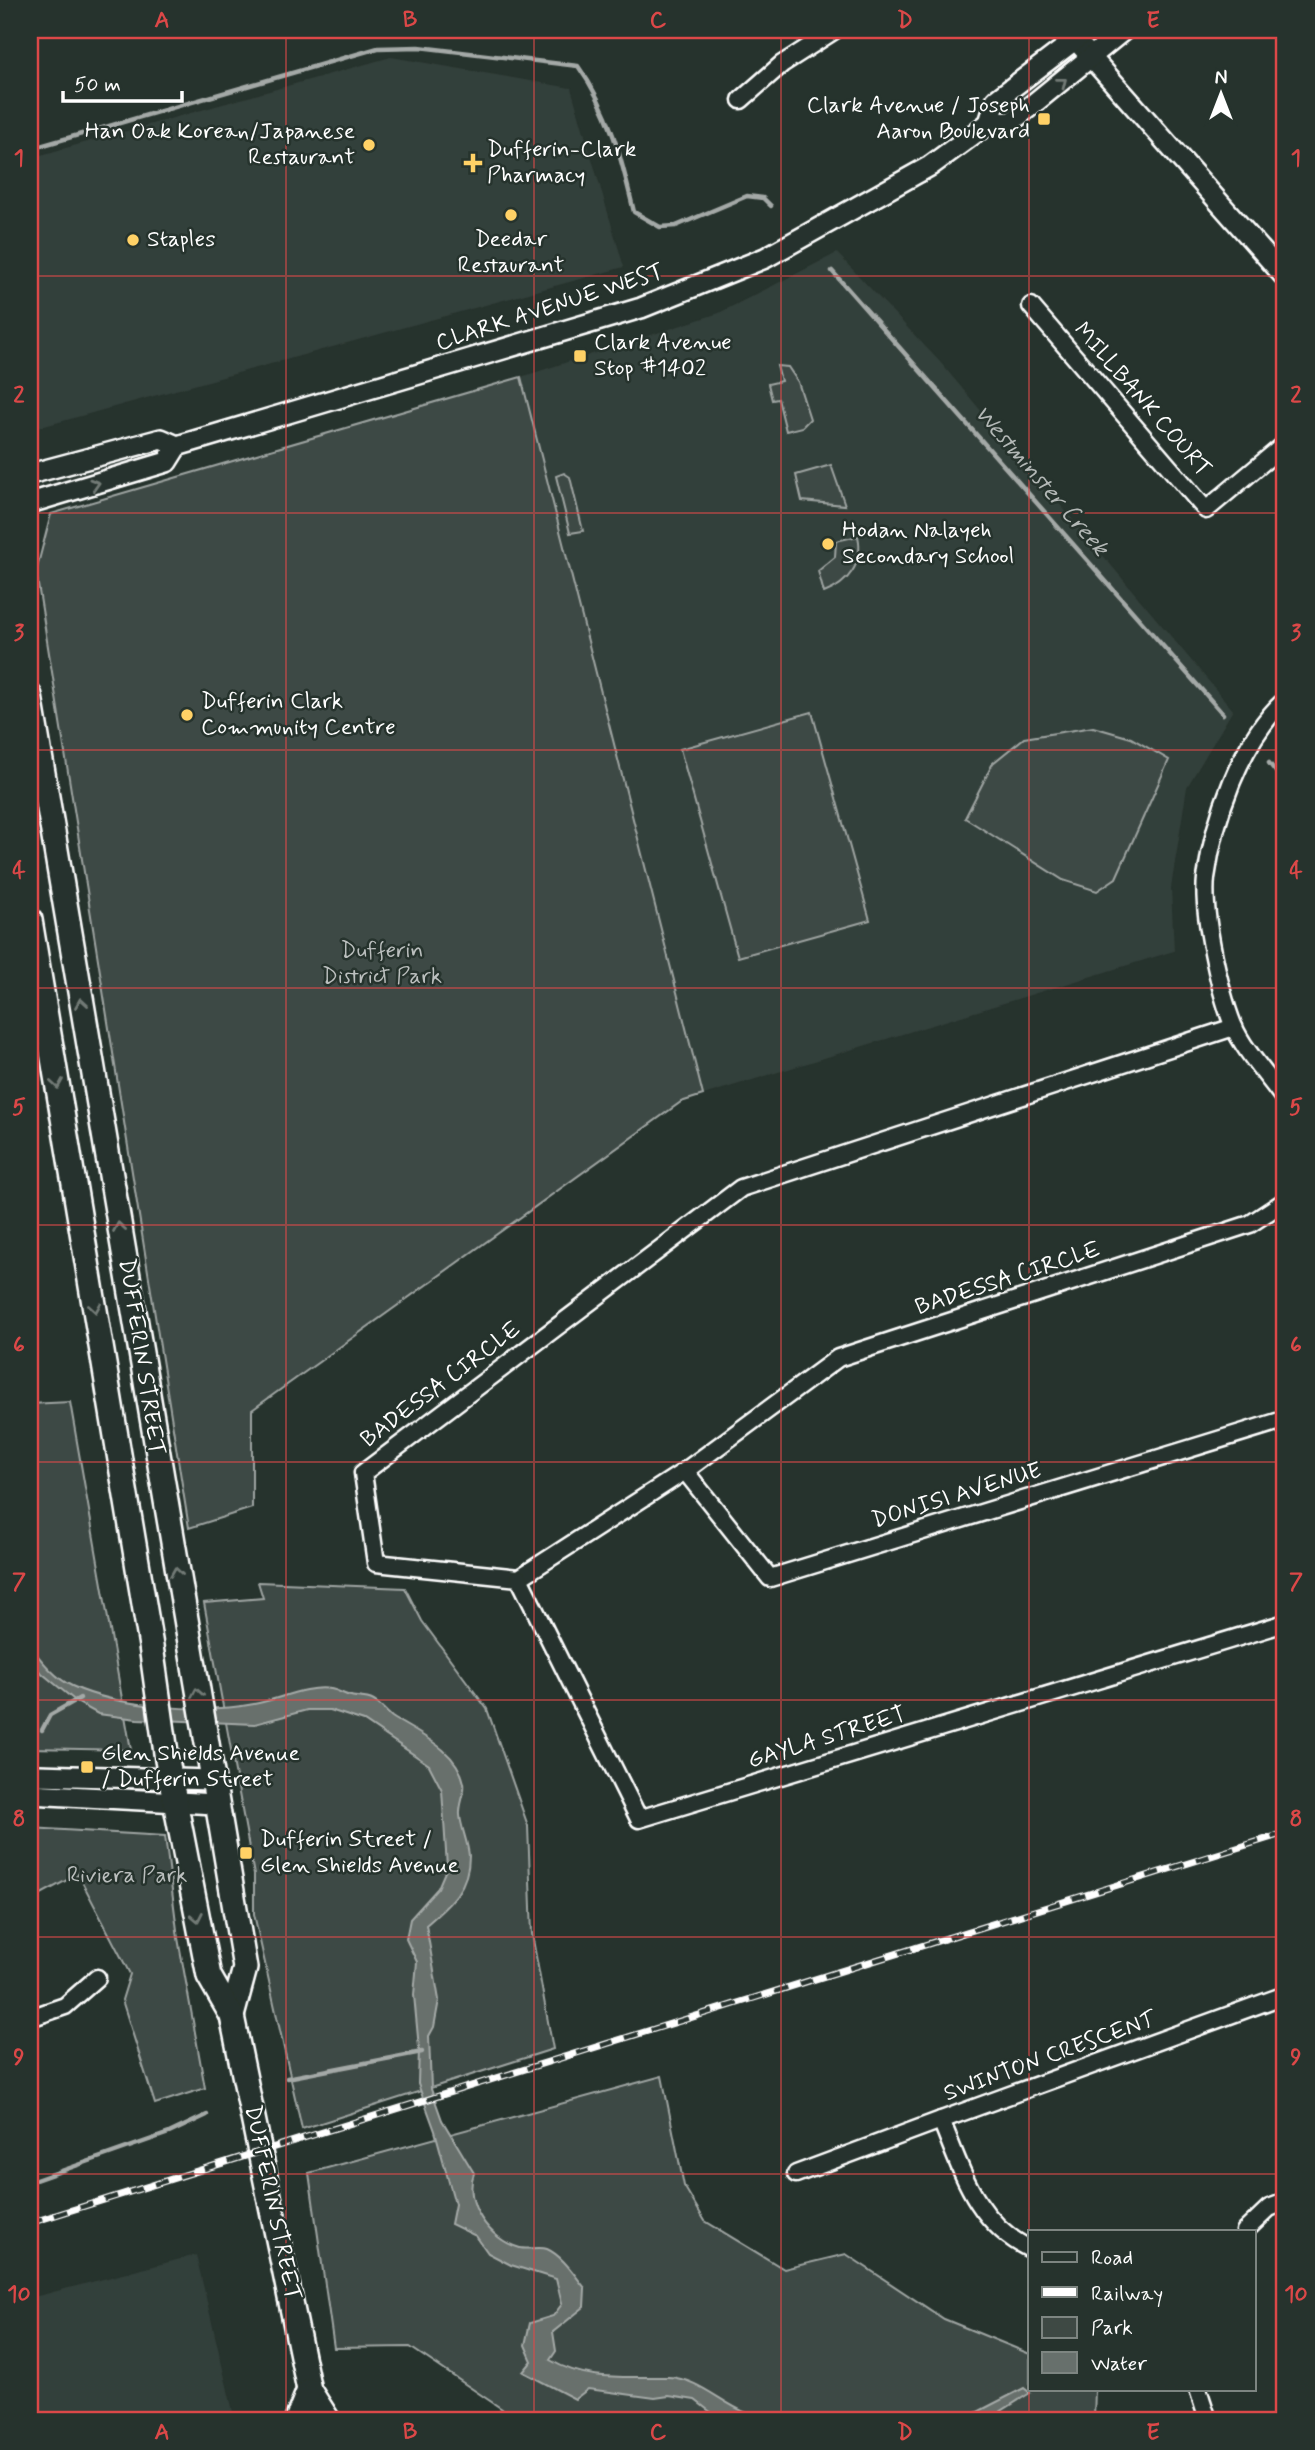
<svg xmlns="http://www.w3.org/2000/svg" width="1315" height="2450" viewBox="0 0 1315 2450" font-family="Mynerve,sans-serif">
<rect width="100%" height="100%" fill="#26332d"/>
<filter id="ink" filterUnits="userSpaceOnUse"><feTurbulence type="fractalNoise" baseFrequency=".0143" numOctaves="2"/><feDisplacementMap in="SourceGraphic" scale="14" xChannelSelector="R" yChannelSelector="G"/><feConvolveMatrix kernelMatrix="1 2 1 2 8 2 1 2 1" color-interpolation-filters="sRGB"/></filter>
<g filter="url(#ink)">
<g fill="#333f3a">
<polygon points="391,57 571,88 624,267 30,430 30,158"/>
<polygon points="837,253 940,362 1233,710 1187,787 1171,888 1174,951 703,1095 521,377 719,313"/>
<polygon points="196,2255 235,2420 30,2420 30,2298"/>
</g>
<g fill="#3e4944" stroke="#9ea4a2" stroke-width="2">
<polygon points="777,366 788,367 798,382 810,419 802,427 786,431 778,399 772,400 768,384 781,381"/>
<polygon points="521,377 703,1095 681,1102 252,1410 252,1508 189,1528 36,572 51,514"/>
<polygon points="831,465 845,505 802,501 796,475"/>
<polygon points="564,473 570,477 583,531 570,533 556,476"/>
<path d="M 858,536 C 864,563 848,584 824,593 L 818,571 L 835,557 L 836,541 Z"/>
<polygon points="812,712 870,920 738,957 680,749"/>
<polygon points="1093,727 1131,738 1169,760 1116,878 1097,891 1063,880 965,818 993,763 1024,738"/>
<polygon points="70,1402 131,1750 30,1748 30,1404"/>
<polygon points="258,1582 405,1588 422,1621 487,1709 528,1826 532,1934 553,2049 302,2129 254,1914 254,1875 204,1603 263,1598"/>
<polygon points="30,1828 165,1836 178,1938 205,2088 155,2104 122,2000 130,1974 78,1874 30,1900"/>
<polygon points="662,2076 684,2186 705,2221 784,2269 846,2254 944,2319 1030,2354 1030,2389 1095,2389 1094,2420 512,2420 502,2409 410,2347 334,2348 309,2173"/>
</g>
<g fill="#67706c" stroke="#a4a9a7" stroke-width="2">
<path d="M 30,1646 C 42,1661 55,1678 72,1686 C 117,1707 203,1714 254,1704 C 278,1700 306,1685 331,1689 C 338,1690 344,1695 351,1696 C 357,1698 366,1697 372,1700 C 379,1703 386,1712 392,1717 C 418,1734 457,1749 464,1783 C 466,1793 459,1804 460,1815 C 461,1828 468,1842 469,1856 C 469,1889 449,1905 426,1925 L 439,2000 L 434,2027 L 429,2036 L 431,2089 L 442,2120 L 474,2173 C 463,2202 489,2240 520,2248 C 528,2250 540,2246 547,2249 C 563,2256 575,2276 585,2288 L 584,2307 L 553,2332 L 556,2351 L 550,2360 C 587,2382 627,2376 668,2377 C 698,2378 721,2403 747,2413 L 751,2420 L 721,2420 L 695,2400 L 669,2396 L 655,2398 L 588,2389 L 575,2399 L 523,2372 L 532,2361 L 525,2345 L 530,2323 L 553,2316 L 562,2304 L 556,2279 L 511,2265 L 488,2253 L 476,2236 L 451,2224 L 455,2204 L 435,2131 L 418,2084 L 419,2048 L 414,1995 L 417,1962 L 406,1939 L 410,1919 L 438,1888 L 447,1867 L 442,1790 L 429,1765 L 364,1721 L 330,1710 L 307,1710 L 255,1724 L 137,1719 L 98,1714 L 78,1703 L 38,1670 L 30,1659 Z"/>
<polygon points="1024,2388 1030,2393 987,2420 962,2420"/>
</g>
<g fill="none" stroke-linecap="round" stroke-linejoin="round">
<g stroke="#a4a9a7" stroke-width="4.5">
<path d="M 30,149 L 378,48 L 419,47 L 578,66 C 610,110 622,161 634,212 L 660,227 L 676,226 L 747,196 L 763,198 L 771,206"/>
<polyline points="832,271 1223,714"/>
<polyline points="1269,763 1285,783"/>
<polyline points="42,1730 50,1715 80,1698"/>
<polyline points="287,2078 422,2052"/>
<polyline points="30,2182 169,2133 207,2115"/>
</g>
<g stroke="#fff" stroke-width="21">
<g id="minor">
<polyline points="741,100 782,64 835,30"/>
<polyline points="1031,306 1206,510 1285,444"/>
<path d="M 1285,700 C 1240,741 1214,819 1206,878 C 1202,914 1220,992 1233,1025 C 1244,1051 1269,1077 1285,1100"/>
<polyline points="1234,1027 741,1188 363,1473 376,1563 519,1578 685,1471 838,1358 1250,1224 1285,1201"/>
<polyline points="685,1471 770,1578 1280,1421 1285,1427"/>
<polyline points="519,1578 639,1819 1285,1623"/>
<polyline points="30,2018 65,2006 97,1978"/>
<polyline points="796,2174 941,2120"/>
<polyline points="1245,2231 1269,2208 1285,2202"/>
<path d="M 1030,2249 C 976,2223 962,2171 941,2120 L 1285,1995"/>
<polyline points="1198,2389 1208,2420"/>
</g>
</g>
<g stroke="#fff" stroke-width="24">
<g id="tertiary">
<polyline points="1067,30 1285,277"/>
<polyline points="989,123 996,100 1088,30"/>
<polyline points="30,474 161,439 177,446 641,308 765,258 930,166 989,123 1011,122 1124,30"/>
<polyline points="30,503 167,462 177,446"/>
<polyline points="30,1778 38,1775 212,1780"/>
<polyline points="30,1794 215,1804"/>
</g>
</g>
<g stroke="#fff" stroke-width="28">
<g id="secondary">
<polyline points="30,696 245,1968 232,2016"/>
<polyline points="30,920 151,1646 167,1760 209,1976 232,2016 309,2390 328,2420"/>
<polyline points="297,2420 309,2390"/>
</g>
</g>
<use href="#minor" stroke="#26332d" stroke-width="16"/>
<use href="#tertiary" stroke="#26332d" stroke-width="19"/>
<use href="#secondary" stroke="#26332d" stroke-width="23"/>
<g stroke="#fff" stroke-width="7">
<polyline id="rail" points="30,2223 1285,1833"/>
</g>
<use href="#rail" stroke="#26332d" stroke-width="4.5" stroke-dasharray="13" stroke-linecap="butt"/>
</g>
<defs><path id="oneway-chevron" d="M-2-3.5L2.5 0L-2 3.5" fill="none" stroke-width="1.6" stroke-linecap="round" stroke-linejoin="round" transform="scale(1.75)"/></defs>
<g stroke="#727a76">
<use href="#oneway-chevron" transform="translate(1062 82) rotate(-38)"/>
<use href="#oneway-chevron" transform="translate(95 484) rotate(-17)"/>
<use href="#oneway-chevron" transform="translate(81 1003) rotate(-99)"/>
<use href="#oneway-chevron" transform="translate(57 1084) rotate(81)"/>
<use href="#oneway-chevron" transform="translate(119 1227) rotate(-99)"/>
<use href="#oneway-chevron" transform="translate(95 1308) rotate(81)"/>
<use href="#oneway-chevron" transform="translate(176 1572) rotate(-99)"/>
<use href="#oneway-chevron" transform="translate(197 1693) rotate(-100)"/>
<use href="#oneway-chevron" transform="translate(197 1917) rotate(79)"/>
</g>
</g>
<path fill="none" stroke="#dc4848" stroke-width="2" stroke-opacity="0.55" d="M 286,30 L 286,2420M 534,30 L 534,2420M 781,30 L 781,2420M 1029,30 L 1029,2420M 30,276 L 1285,276M 30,513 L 1285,513M 30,750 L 1285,750M 30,988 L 1285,988M 30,1225 L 1285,1225M 30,1462 L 1285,1462M 30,1700 L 1285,1700M 30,1937 L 1285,1937M 30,2174 L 1285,2174"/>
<g fill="#ffd166" stroke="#26332d" stroke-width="2.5">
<rect x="1037" y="112" width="14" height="14" rx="3.5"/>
<circle cx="369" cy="145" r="7"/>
<path d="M469.5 152.5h7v7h7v7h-7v7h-7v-7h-7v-7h7z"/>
<circle cx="511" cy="215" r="7"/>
<circle cx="133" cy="240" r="7"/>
<rect x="573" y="349" width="14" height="14" rx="3.5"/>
<circle cx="828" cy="544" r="7"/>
<circle cx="187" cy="715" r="7"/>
<rect x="80" y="1760" width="14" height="14" rx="3.5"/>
<rect x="239" y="1846" width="14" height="14" rx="3.5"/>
</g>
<g text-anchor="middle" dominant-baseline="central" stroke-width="5" stroke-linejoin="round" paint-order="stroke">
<g font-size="23" fill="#fff" stroke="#26332d" text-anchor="start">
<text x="1030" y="106" text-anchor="end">Clark Avenue / Joseph<tspan x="1030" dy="26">Aaron Boulevard</tspan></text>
<text x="355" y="132" text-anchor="end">Han Oak Korean/Japanese<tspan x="355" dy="26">Restaurant</tspan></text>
<text x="487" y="150">Dufferin-Clark<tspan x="487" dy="26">Pharmacy</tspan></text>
<text x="147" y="240">Staples</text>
<text x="511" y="240" text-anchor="middle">Deedar<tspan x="511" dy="26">Restaurant</tspan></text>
<text x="594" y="343">Clark Avenue<tspan x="594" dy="26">Stop #1402</tspan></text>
<text x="842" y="531">Hodan Nalayeh<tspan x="842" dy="26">Secondary School</tspan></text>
<text x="201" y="702">Dufferin Clark<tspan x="201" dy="26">Community Centre</tspan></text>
<text x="101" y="1754">Glen Shields Avenue<tspan x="101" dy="26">/ Dufferin Street</tspan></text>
<text x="260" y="1840">Dufferin Street /<tspan x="260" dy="26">Glen Shields Avenue</tspan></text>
</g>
<g font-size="23" fill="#fff" stroke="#26332d">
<text transform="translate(550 308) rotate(-18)">CLARK AVENUE WEST</text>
<text transform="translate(1142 400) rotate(49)">MILLBANK COURT</text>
<text transform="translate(1008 1279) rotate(-18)">BADESSA CIRCLE</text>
<text transform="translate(141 1357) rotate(81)">DUFFERIN STREET</text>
<text transform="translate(441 1385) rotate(-37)">BADESSA CIRCLE</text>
<text transform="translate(957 1496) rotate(-17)">DONISI AVENUE</text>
<text transform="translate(827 1738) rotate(-17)">GAYLA STREET</text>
<text transform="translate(1050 2057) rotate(-20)">SWINTON CRESCENT</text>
<text transform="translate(272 2203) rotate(78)">DUFFERIN STREET</text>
</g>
<g font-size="23" fill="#bbbfbe" stroke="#26332d">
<text x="382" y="951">Dufferin<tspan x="382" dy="26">District Park</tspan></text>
<text x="127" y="1876">Riviera Park</text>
</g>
<g font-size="24" font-style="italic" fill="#b3b8b6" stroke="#26332d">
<text transform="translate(1041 481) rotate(49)">Westminster Creek</text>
</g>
</g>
<rect width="1315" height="2450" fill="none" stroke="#26332d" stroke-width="77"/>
<rect x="1028" y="2230" width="228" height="161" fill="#26332d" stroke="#7d8581" stroke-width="2"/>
<rect x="1042" y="2252" width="35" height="10" fill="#26332d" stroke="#7d8581" stroke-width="2"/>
<text x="1091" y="2264" font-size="21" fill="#ffffff">Road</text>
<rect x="1042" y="2287" width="35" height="10" fill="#ffffff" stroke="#7d8581" stroke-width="2"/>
<text x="1091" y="2300" font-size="21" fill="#ffffff">Railway</text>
<rect x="1042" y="2317" width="35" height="21" fill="#3e4944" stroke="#7d8581" stroke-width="2"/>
<text x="1091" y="2334" font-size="21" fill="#ffffff">Park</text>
<rect x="1042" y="2352" width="35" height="21" fill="#67706c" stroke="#7d8581" stroke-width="2"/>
<text x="1091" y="2370" font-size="21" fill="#ffffff">Water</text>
<g transform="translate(1221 94)" stroke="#26332d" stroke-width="5" paint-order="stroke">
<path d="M0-5L12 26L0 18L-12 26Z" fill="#ffffff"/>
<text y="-10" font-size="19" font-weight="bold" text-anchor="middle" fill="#ffffff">N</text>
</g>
<path d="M63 91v10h119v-10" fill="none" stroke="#ffffff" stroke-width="3.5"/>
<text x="74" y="91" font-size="21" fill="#ffffff" stroke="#26332d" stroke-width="5" paint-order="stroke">50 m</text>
<rect x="38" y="38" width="1238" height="2374" fill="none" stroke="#dc4848" stroke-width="2.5"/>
<g font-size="23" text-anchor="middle" font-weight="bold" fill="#dc4848">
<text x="162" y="27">A</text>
<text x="410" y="27">B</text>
<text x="658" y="27">C</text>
<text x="905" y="27">D</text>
<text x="1153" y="27">E</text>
<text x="19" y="165">1</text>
<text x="1296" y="165">1</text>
<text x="19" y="402">2</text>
<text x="1296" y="402">2</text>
<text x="19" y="640">3</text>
<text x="1296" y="640">3</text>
<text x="19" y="877">4</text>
<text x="1296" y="877">4</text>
<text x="19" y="1114">5</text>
<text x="1296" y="1114">5</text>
<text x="19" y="1352">6</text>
<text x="1296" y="1352">6</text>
<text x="19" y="1589">7</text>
<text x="1296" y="1589">7</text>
<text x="19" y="1826">8</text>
<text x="1296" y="1826">8</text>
<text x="19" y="2064">9</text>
<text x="1296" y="2064">9</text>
<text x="19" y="2301">10</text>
<text x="1296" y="2301">10</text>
<text x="162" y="2439">A</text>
<text x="410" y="2439">B</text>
<text x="658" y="2439">C</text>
<text x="905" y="2439">D</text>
<text x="1153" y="2439">E</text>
</g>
</svg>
